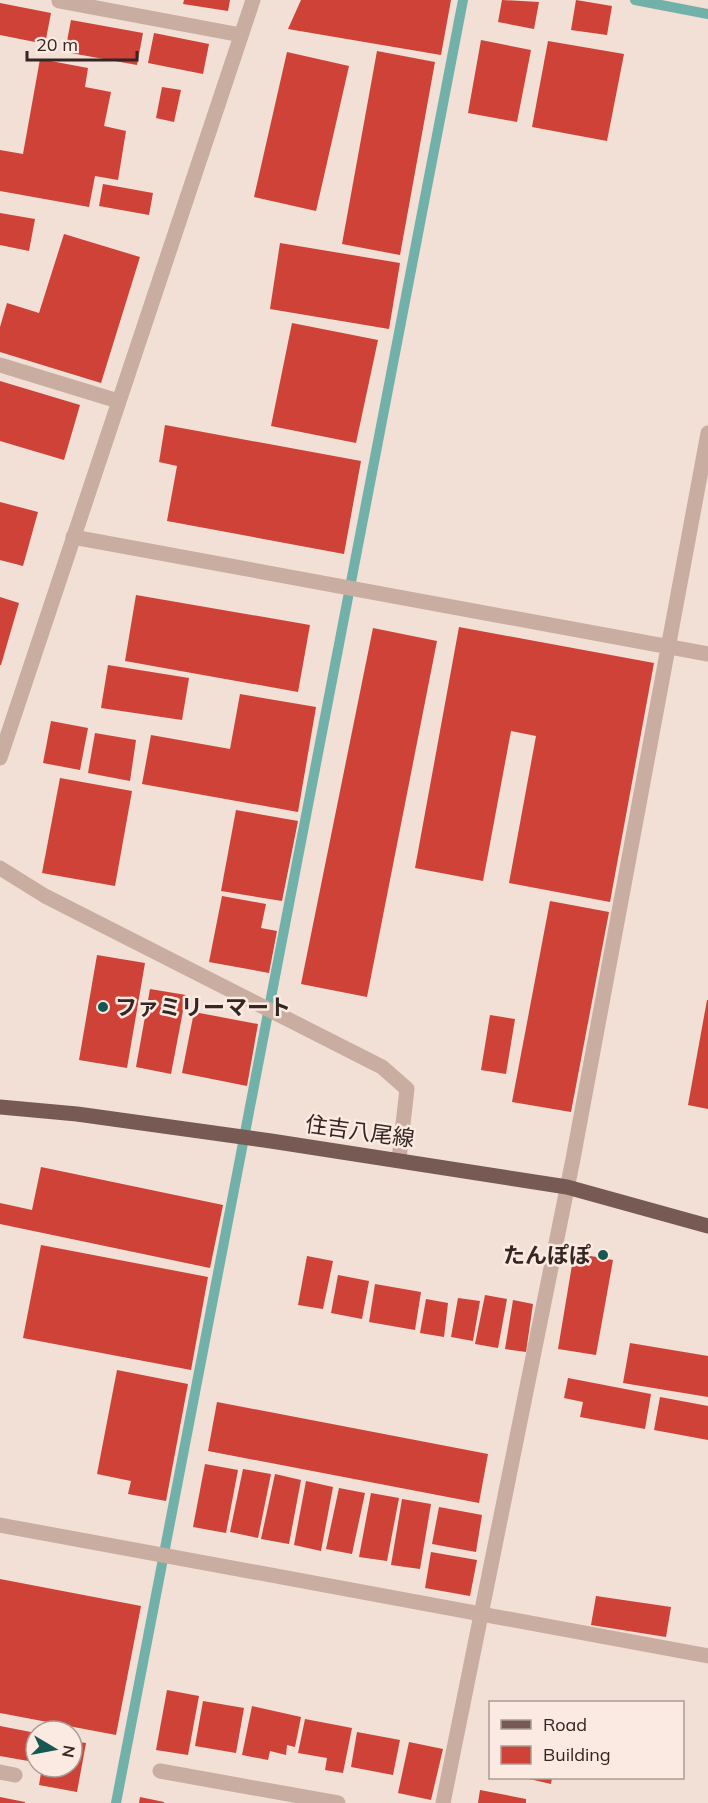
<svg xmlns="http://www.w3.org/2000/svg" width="708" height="1803" viewBox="0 0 708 1803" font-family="Mulish,'Noto Sans JP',sans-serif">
<rect width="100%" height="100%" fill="#f2dfd5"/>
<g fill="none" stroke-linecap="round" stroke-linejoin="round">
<g stroke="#72b1a9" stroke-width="10">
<polyline points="635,0 708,14"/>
<polyline points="116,1803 463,0"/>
</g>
</g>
<g fill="#ce4237">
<polygon points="184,0 230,0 228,11 183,4"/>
<polygon points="301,0 451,0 441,55 288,29"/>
<polygon points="502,0 539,2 534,29 498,22"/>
<polygon points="576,0 612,6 607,35 571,30"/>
<polygon points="0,3 51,13 45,44 0,35"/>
<polygon points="71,20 143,33 137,65 65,52"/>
<polygon points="154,33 209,44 203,74 148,63"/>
<polygon points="481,40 531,50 517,122 468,113"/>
<polygon points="548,41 624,54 607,141 532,127"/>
<polygon points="377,51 435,62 400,255 342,244"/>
<polygon points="287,52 349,66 316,211 254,197"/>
<polygon points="40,59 88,68 85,87 111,92 104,126 126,131 118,180 95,176 89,207 0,191 0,150 23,154"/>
<polygon points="162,87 181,90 174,122 156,118"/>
<polygon points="103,184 153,193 149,215 99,206"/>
<polygon points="0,213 35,219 29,251 0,245"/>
<polygon points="64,234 140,257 101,383 0,352 0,327 7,303 39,313"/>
<polygon points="280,243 400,263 389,329 270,309"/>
<polygon points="292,323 378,340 356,443 271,426"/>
<polygon points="0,381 80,405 64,460 0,441"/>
<polygon points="165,425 361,461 344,554 167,521 177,466 159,462"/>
<polygon points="0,502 38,512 23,566 0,560"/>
<polygon points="136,595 310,625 298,692 125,661"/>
<polygon points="0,597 19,603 1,665 0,665"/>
<polygon points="459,627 654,663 610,902 509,883 536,736 511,731 483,881 415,868"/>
<polygon points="373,628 437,641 367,997 301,984"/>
<polygon points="108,665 189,678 182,720 101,708"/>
<polygon points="240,694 316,707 298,812 142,784 151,735 230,749"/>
<polygon points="51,721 88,728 80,770 43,763"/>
<polygon points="95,733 136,740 130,781 88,773"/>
<polygon points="60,778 132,791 115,886 42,873"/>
<polygon points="236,810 298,821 282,901 221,891"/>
<polygon points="222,896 266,904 261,928 277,931 269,973 209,962"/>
<polygon points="550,901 609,912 571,1112 512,1102"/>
<polygon points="97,955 145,963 127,1068 79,1060"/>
<polygon points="150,989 186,995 171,1074 136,1067"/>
<polygon points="707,1000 708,1000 708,1109 688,1105"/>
<polygon points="194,1012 258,1024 247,1086 182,1073"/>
<polygon points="490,1015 515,1019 506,1074 481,1070"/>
<polygon points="41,1167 223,1205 210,1268 0,1224 0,1203 32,1210"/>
<polygon points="41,1245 208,1277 191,1370 23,1338"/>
<polygon points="574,1253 613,1260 596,1355 558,1349"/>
<polygon points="307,1256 333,1261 323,1309 298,1305"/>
<polygon points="338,1275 369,1281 362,1319 331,1313"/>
<polygon points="375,1284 421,1292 415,1330 369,1322"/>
<polygon points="485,1295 507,1299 498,1348 475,1344"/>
<polygon points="458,1298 480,1301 473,1341 451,1337"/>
<polygon points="426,1299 448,1303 444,1337 420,1333"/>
<polygon points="513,1300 533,1304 526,1352 505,1349"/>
<polygon points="630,1343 708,1356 708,1397 623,1383"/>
<polygon points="117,1370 188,1384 166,1501 128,1494 131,1481 97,1474"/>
<polygon points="568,1378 651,1394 645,1429 580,1417 583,1402 564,1398"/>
<polygon points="660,1397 708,1406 708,1440 654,1430"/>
<polygon points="217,1402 488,1454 479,1503 208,1451"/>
<polygon points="205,1464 238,1470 226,1533 193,1527"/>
<polygon points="243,1469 271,1474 258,1538 230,1532"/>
<polygon points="275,1474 301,1480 289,1544 261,1539"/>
<polygon points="306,1481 333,1487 321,1551 294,1545"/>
<polygon points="339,1488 365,1493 352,1554 326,1549"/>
<polygon points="371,1493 399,1498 387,1561 359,1557"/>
<polygon points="402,1499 431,1504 420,1569 391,1565"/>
<polygon points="439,1507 482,1515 476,1552 432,1544"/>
<polygon points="431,1552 477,1560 470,1596 425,1588"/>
<polygon points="0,1579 141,1606 116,1735 0,1713"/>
<polygon points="596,1596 671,1607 666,1637 591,1625"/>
<polygon points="167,1690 199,1696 188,1755 156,1750"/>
<polygon points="203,1701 244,1708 236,1753 195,1746"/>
<polygon points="252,1706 301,1717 295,1747 287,1745 286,1755 270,1751 268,1760 242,1755"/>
<polygon points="305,1719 352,1728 343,1773 325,1770 327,1758 298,1753"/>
<polygon points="0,1726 36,1733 34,1762 0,1756"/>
<polygon points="357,1732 400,1740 393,1775 351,1767"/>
<polygon points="72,1741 86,1743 77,1792 39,1785 42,1767 72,1767"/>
<polygon points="409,1742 443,1749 431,1800 398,1793"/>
<polygon points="525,1778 552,1778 551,1784"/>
<polygon points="480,1790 526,1799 526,1803 478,1803"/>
<polygon points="0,1797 25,1802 25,1803 0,1803"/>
<polygon points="140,1797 164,1802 164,1803 139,1803"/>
</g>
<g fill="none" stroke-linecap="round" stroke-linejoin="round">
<g stroke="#caada1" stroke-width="15">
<polyline points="59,1 241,35"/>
<polyline points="0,365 118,401"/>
<polyline points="73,537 708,654"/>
<polyline points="0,758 253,0"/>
<polyline points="0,868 45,896 382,1067 407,1089 399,1159"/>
<polyline points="0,1525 708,1656"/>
<polyline points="160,1771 338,1803"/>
<polyline points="0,1772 15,1775"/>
<polyline points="443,1803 573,1159 708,433"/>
</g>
<polyline stroke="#775a54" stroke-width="15" points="0,1107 77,1114 271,1141 567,1187 708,1226"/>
</g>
<g fill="#175751" stroke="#faeae1" stroke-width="2">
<circle cx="103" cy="1007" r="6"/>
<circle cx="603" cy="1255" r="6"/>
</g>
<g text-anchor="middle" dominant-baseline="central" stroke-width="5" stroke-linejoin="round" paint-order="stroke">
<g font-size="22" font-weight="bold" fill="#342624" stroke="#faeae1" text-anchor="start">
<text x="115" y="1007">ファミリーマート</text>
<text x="591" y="1255" text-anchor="end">たんぽぽ</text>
</g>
<g font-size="22" fill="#342624" stroke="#faeae1">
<text transform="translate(360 1131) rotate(8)">住吉八尾線</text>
</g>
</g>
<rect x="489" y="1701" width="195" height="78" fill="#faeae1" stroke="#ab9c95" stroke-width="1.5"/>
<rect x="501" y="1720" width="30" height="9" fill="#775a54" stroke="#ab9c95" stroke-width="1.5"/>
<text x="543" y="1731" font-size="18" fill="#342624">Road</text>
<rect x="501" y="1746" width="30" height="18" fill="#ce4237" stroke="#ab9c95" stroke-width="1.5"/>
<text x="543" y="1761" font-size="18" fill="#342624">Building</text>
<g transform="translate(54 1749) rotate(100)"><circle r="28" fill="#faeae1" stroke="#ab9c95" stroke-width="1.5"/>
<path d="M0-4.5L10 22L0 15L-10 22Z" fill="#175751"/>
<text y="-9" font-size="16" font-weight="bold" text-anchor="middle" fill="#342624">N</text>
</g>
<path d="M27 51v9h110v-9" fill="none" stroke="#342624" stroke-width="3"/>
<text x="36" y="51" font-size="18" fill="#342624" stroke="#faeae1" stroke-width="4.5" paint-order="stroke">20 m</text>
</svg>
